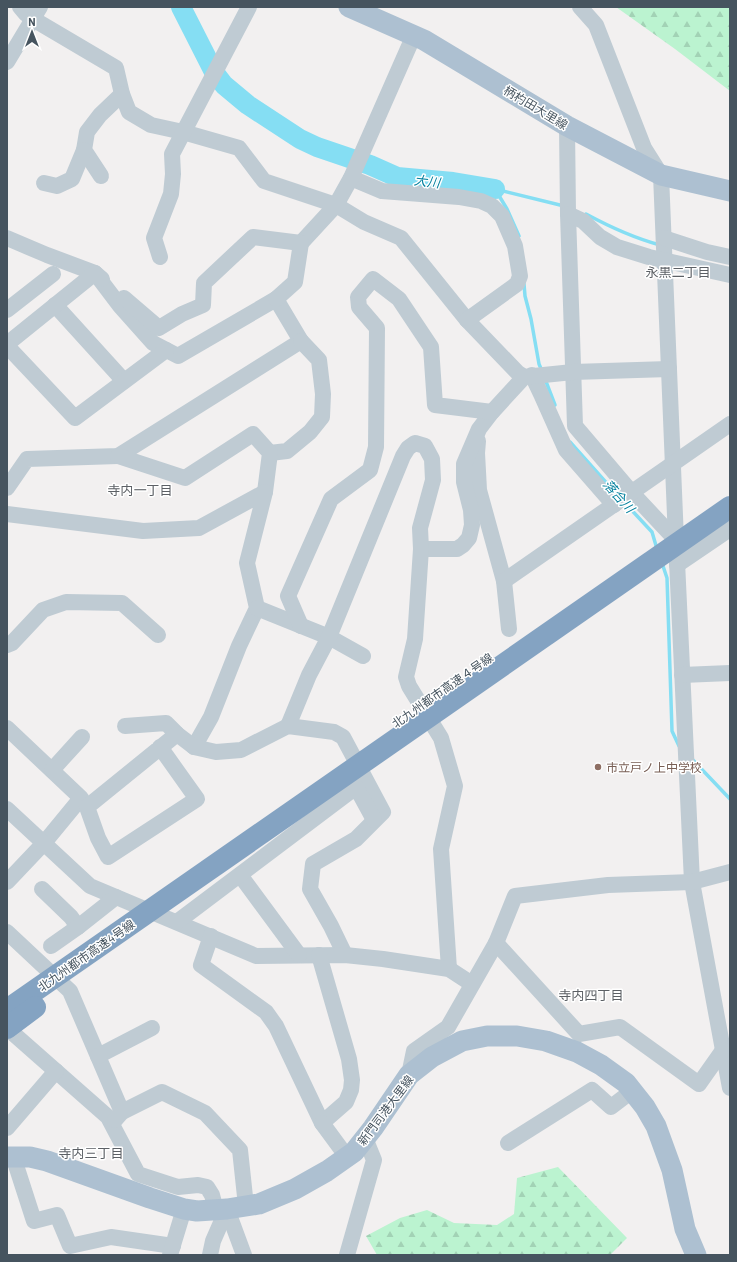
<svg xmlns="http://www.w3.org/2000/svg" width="737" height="1262" viewBox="0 0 737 1262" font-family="Barlow,'Noto Sans JP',sans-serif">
<defs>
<pattern id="forest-firs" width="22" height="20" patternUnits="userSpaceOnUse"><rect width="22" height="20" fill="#bbf3d0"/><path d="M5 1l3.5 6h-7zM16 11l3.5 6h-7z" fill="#a2d2b5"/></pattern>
</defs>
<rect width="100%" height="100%" fill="#f2f0f0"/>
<g fill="url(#forest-firs)">
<polygon points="616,7 730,7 730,91 675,49"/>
<polygon points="558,1167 627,1238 610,1255 377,1255 366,1236 400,1218 427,1210 454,1223 497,1225 514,1214 517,1178"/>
</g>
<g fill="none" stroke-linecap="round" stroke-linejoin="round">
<g stroke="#85def3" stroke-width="3.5">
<polyline points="495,189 507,209 519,236"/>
<polyline points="495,189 564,206"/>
<path d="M 586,214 C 610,227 634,238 660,245"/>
<polyline points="524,284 525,296 531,319 539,364 542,371"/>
<polyline points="545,379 555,405"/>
<polyline points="570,442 619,497"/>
<polyline points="625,503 652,532 657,549"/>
<polyline points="662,563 667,578 672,731 679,746"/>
<polyline points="692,759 730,799"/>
</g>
<polyline stroke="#85def3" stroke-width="20" points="181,7 214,72 224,85 248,105 300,139 317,147 370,165 397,177 453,182 495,189"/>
<g stroke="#bfcbd3" stroke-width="16">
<polyline points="20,7 25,13 33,19 116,68 122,94 129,112 151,125 183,132 239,148 264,181 336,205 364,222 401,238 467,320 518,373 524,377"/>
<polyline points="580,7 596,25 644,148 661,175 676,540 692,882 730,1088"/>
<polyline points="7,62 40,7"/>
<polyline points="567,126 568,214 575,426 632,493 676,540"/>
<polyline points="101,176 84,150 87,132 100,115 122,94"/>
<polyline points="351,178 382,191 459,197 481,201 492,206 502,216 515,246 520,276 517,284 467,320"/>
<polyline points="44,183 57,186 72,179 84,150"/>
<polyline points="568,214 583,221 600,237 617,247 649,257 730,275"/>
<polyline points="7,238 47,255 95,273 120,306 153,343 178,356 276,299 301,341 118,456 27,459 7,488"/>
<polyline points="664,238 707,252 730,257"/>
<polyline points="301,243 336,205 351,178 414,35"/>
<polyline points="160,257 154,238 171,194 173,174 172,154 249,7"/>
<polyline points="124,298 159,328 182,314 203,305 204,283 253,237 301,243 295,282 276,299"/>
<polyline points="55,305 124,381"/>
<polyline points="7,310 53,274"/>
<polyline points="7,344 95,273 102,279"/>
<polyline points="7,346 75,418 166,350"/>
<polyline points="532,375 541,394 566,450 614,505"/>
<polyline points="478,441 477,453 479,490 504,581 509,629"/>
<polyline points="270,453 287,451 310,432 322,417 323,394 319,360 301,341"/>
<polyline points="118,456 185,478 253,434 270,453 265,492"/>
<polyline points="7,514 143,531 199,528 265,492 247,563 257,608 239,646 211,717 194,747"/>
<polyline points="421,549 457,549 463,545 469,538 472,525 471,510 464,482 464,464 479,429 492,412 524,377 573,372 669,369"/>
<polyline points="677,565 730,529"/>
<polyline points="504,581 730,424"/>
<polyline points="257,608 329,637 363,656"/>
<polyline points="301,626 288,596 331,499 370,470 376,447 377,328 359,307 358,297 373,279 399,299 431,347 435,405 492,412"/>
<polyline points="7,645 12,643 43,610 66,602 122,603 158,635"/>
<polyline points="682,675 730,673"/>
<polyline points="125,726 166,723 177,734"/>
<polyline points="288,726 309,675 329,637 403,456 408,448 415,443 425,446 432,459 433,480 420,528 421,549 415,639 406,677 409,686 441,738 455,786 441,849 449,969"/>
<polyline points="7,728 81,798 44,843 7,882"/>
<polyline points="160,747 197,799 108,857 98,838 87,807 177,734 194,747 216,752 241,750 288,726 334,732 343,737 383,812 356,839 313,864 310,889 331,926 345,955"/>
<polyline points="52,770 82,737"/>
<polyline points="7,809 90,886 256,956 345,955 383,959 449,969 472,984"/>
<polyline points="240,875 299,955"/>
<polyline points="42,889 71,917 78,927 116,897"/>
<polyline points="177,922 356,787 374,820"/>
<polyline points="7,932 70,991 122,1112"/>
<polyline points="211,936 201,965 266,1012 276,1026 322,1123 346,1102 351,1090 352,1080 349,1059 319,955"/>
<polyline points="496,943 579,1034 620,1027 699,1084 723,1050"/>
<polyline points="51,946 78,927"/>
<polyline points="7,1028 108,1117 138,1174 178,1187 198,1185 207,1187 212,1195 216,1210"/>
<polyline points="98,1056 152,1028"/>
<polyline points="409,1075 414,1051 448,1027 496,943 515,896 608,885 692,882 730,872"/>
<polyline points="115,1120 122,1112 162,1092 205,1113 240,1150 246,1206"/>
<polyline points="322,1123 347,1157"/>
<polyline points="7,1128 56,1071"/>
<polyline points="508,1143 592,1090 611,1107 632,1091"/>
<polyline points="13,1156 34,1221 57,1215 70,1246 111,1237 173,1246"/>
<polyline points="227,1209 244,1255"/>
<polyline points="170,1255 184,1209"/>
<polyline points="210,1255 213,1241 227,1209"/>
<polyline points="347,1255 374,1160 365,1138"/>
</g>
<g stroke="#adc0d1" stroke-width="21">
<polyline points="349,7 424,40 567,126 661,175 730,191"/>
<polyline points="7,1157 30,1157 47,1161 150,1198 184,1209 197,1211 227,1209 259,1204 295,1189 327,1171 354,1152 373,1128 409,1075 432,1057 462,1041 487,1036 517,1036 546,1041 577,1052 601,1065 626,1083 645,1107 656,1126 672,1170 685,1229 696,1255"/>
</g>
<g stroke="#84a3c2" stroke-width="22">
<polyline points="7,1010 730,507"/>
<polyline points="7,1028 35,1007"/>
</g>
</g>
<circle fill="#8d6e63" stroke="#fff" stroke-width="1.5" cx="598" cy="767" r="4"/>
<g text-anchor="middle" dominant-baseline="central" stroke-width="3" stroke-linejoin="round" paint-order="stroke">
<g font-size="12" fill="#46545f" stroke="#fff">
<text transform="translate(536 107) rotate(31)">柄杓田大里線</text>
<text transform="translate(442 690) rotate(-35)">北九州都市高速４号線</text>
<text transform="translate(86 955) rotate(-35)">北九州都市高速4号線</text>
<text transform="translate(385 1110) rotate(-53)">新門司港大里線</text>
</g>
<g font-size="12" fill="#785e54" stroke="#fff" text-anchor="start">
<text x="606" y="767">市立戸ノ上中学校</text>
</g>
<g font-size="13" font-style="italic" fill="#03809e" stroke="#fff">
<text transform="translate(427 181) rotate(7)">大川</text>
<text transform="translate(619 496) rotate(48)">落合川</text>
</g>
<g font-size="13" fill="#5c6065" stroke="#fff">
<text x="678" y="272">永黒二丁目</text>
<text x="140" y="490">寺内一丁目</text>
<text x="591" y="995">寺内四丁目</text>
<text x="91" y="1153">寺内三丁目</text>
</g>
</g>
<rect width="737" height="1262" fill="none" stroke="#46545f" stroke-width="16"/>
<g transform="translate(32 32)" stroke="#ffffff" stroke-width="3" paint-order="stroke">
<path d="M0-3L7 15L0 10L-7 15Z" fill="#46545f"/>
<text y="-6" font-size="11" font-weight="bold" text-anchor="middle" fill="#46545f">N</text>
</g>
</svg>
